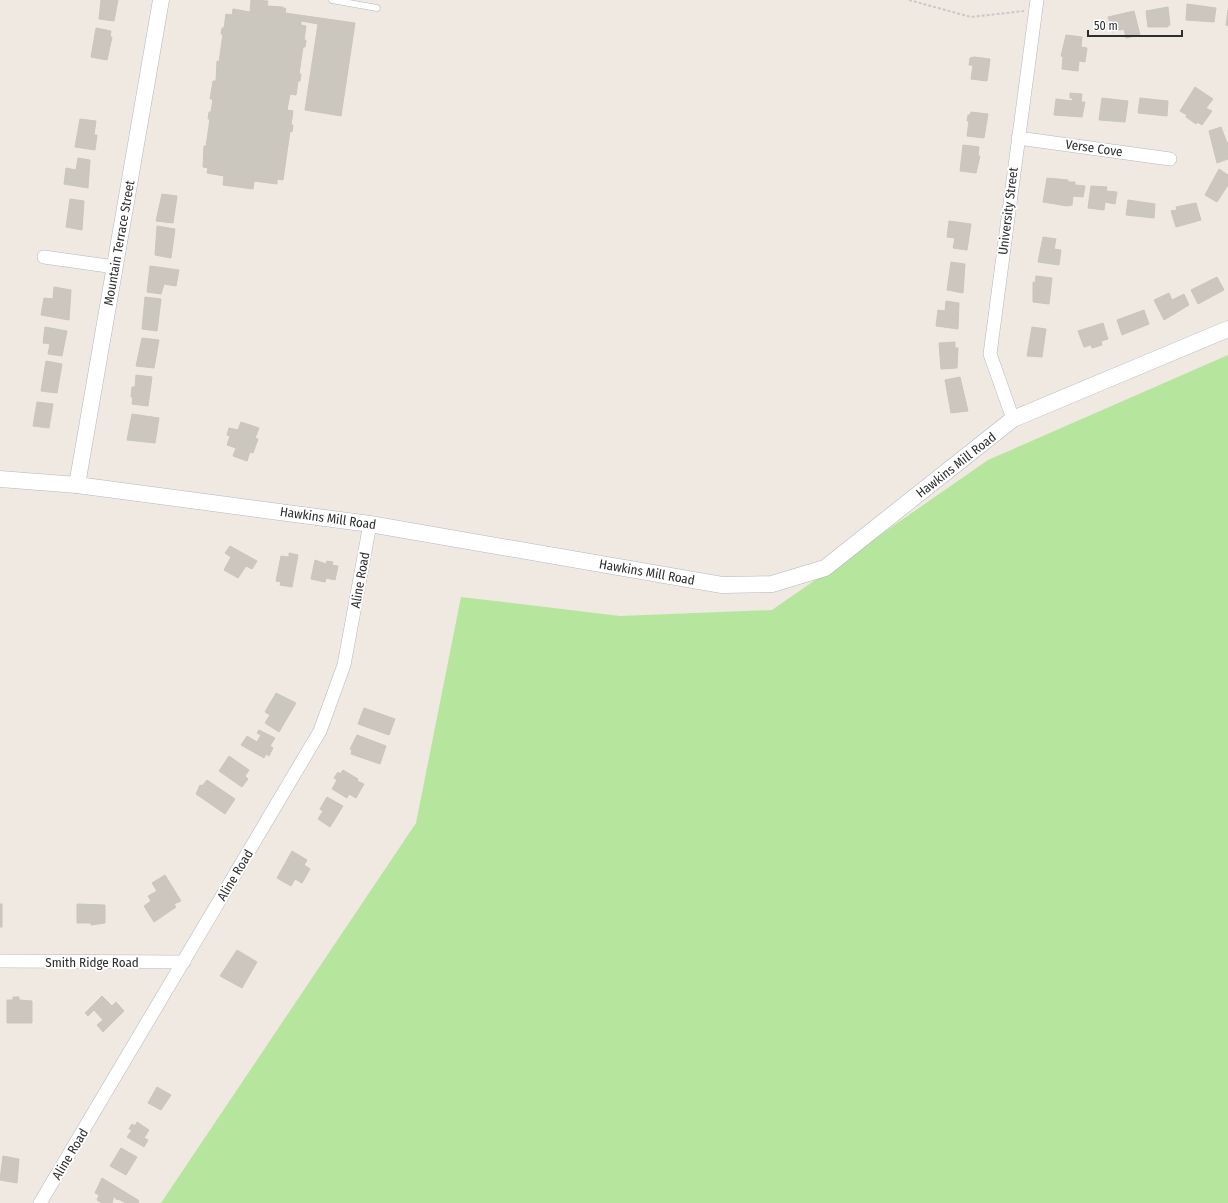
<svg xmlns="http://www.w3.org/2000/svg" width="1228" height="1203" viewBox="0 0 1228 1203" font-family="'Fira Sans Condensed',sans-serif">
<rect width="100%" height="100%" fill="#efe9e1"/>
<polygon fill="#b6e59e" points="1228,355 1228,1203 161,1203 416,823 461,597 620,616 772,610 988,460"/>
<g fill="#cbc7bf" stroke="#cbc5ba">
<polygon points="101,0 118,0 114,21 99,19"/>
<polygon points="251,0 268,1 267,6 282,7 286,9 285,13 355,23 341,116 305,110 318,24 301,21 301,25 306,26 304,40 306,40 305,47 303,47 299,74 301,74 300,81 298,81 296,95 290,94 287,110 293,111 291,125 293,125 292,132 290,131 283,180 277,179 277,184 254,181 253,189 223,185 224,176 207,173 208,168 203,167 204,146 206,146 210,119 208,119 209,112 211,112 213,99 210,99 213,81 216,81 217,61 219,62 223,34 221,34 222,28 224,28 226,14 232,15 233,9 250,12"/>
<polygon points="1187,4 1216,8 1214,22 1186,20"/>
<polygon points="1168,7 1170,25 1168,25 1168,27 1148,27 1146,11"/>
<polygon points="1228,10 1228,26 1226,25"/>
<polygon points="1134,11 1140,35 1126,38 1124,29 1112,32 1108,17"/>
<polygon points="96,28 111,31 110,37 112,37 107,60 91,57"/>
<polygon points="1066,35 1082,37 1081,47 1087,48 1085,62 1079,61 1078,71 1062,69 1063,57 1061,56"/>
<polygon points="974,57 990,59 987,81 971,79 973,65 969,65 970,58"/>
<polygon points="1195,87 1213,99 1206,108 1212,111 1202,125 1197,122 1196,124 1186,117 1187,115 1180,111"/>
<polygon points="1070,93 1082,94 1081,102 1085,102 1082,117 1054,115 1056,99 1072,101 1073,98 1070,98"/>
<polygon points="1102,98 1128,101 1125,122 1099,120"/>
<polygon points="1140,98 1168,101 1167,116 1138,113"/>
<polygon points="971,112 988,114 984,138 967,136 969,121 967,121 968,115 970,115"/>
<polygon points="80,119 96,121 94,135 97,135 95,150 75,147"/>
<polygon points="1221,127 1227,143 1228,143 1228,159 1217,163 1209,131"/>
<polygon points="963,145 979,147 978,156 980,156 976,173 960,171"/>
<polygon points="78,158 90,160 88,188 64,184 66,168 76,170"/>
<polygon points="1219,169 1228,175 1228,185 1217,202 1205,195"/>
<polygon points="1047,178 1068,180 1068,182 1075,182 1075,185 1085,186 1083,197 1073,196 1072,205 1067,206 1043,202"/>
<polygon points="1091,186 1107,187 1106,191 1117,192 1115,204 1105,202 1104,210 1088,208"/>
<polygon points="162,194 177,196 173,223 156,221"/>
<polygon points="70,199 84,201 82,230 66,227"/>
<polygon points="1128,200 1155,204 1154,218 1126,215"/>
<polygon points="1196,203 1201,220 1176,227 1171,211 1177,210 1176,207"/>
<polygon points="949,221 971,224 967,250 953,248 955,238 947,237"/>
<polygon points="157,226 175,229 171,258 155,255"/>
<polygon points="1043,237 1056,239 1054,249 1061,250 1059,265 1038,262"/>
<polygon points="951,262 965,264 963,293 947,290"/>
<polygon points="150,266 179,270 176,286 164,284 161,294 147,292"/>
<polygon points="1036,276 1052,278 1049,304 1033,302 1033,282 1035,283"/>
<polygon points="1217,277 1224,290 1198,304 1191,290"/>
<polygon points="54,287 71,290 69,320 41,315 44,298 53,299"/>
<polygon points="1169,293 1172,300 1184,294 1189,305 1164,320 1154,300"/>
<polygon points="145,297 161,299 157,331 142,329"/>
<polygon points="946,301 959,303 958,329 936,326 938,310 945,311"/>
<polygon points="1144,310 1149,324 1122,335 1117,320"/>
<polygon points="1103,323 1108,339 1101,341 1102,345 1092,348 1091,345 1084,347 1078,331"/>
<polygon points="45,327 67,331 62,356 48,354 50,344 43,343"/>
<polygon points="1032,327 1046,329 1042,357 1027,356"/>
<polygon points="142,338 159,340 154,368 136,366"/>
<polygon points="955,342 955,348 958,348 957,368 941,369 939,343"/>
<polygon points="46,361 62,364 57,393 41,391"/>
<polygon points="136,375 152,377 148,406 132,404 133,398 131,397 132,387 135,387"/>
<polygon points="960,377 968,411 951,413 945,380"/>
<polygon points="37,402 53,404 49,428 33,426"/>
<polygon points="132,414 159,418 155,443 127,440"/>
<polygon points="241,422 259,428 255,438 258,439 253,453 250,452 247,461 233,456 236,448 227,445 230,436 227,435 229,428 238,430"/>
<polygon points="230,546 257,561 252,569 246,566 238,578 224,570 231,557 225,553"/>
<polygon points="289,553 298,555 292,587 280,585 281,582 276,581 281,556 289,557"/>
<polygon points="315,560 326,564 327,561 333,562 332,565 338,566 335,580 326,578 325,582 311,579"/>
<polygon points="276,693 296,703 279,732 265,723 270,715 265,712"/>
<polygon points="364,708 395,719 389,735 358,724"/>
<polygon points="259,730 275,738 270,746 273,748 269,756 266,754 264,758 241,745 247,736 257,742 261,735 257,733"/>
<polygon points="357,735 386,746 380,764 351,754 352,750 350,749"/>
<polygon points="229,756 249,770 245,776 248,779 242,787 219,771"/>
<polygon points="343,770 358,779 357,781 364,784 356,798 349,794 347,798 332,789 337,780 334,778 338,772 340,774"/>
<polygon points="207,780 235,799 225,814 196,794 200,785 202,786"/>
<polygon points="327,797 343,806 330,827 318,819 323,811 320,809"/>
<polygon points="292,851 307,860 304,865 310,869 302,883 295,879 291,886 277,878"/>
<polygon points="165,875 181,901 174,904 176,907 154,922 144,906 151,901 148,896 157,891 152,883"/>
<rect x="0" y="904" width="2" height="23"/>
<polygon points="77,904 105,905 105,923 91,925 91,923 77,923"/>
<polygon points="237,950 257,962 242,988 220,976"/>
<polygon points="102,996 112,1006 116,1002 124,1011 103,1032 97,1025 103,1020 94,1010 88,1016 85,1013"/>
<polygon points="13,997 19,997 19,1000 32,1001 32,1023 7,1023 7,1000 13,1000"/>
<polygon points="157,1087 171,1095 161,1110 148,1103"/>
<polygon points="137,1122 149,1130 144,1138 148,1140 144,1147 127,1137 132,1130 129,1129 132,1124 135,1126"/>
<polygon points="121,1148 137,1157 126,1175 110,1166"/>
<polygon points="3,1156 19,1159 17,1183 0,1180"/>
<polygon points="102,1178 138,1200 139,1203 126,1203 118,1199 117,1200 114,1196 112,1203 102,1203 97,1200 99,1195 95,1193"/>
</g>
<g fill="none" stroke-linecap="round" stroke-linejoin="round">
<g stroke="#b4b7c1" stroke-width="7">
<polyline id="service" points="332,0 377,8"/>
</g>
<g stroke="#b4b7c1" stroke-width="14">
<g id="minor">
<polyline points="1018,138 1170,159"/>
<polyline points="44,257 115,267"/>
<polyline points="1013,419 990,354 1037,0"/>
<polyline points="0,961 184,962"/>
<polyline points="40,1203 320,731 344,665 370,524"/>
</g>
</g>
<g stroke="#b4b7c1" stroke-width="17">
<g id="tertiary">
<polyline points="0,479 77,485 370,524 722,585 772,584 825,568 1013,419 1228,329"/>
<polyline points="77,485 161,0"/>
</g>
</g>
<polyline stroke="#c9c9c9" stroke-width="2" stroke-dasharray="3 2" stroke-linecap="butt" points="909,0 971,17 1024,11"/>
<use href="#service" stroke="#fff" stroke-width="6"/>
<use href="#minor" stroke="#fff" stroke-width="13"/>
<use href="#tertiary" stroke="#fff" stroke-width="16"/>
</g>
<g text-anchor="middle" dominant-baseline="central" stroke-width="4" stroke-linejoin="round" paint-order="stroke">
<g font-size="13" fill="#2e2e2e" stroke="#fff">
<text transform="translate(1094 148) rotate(8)">Verse Cove</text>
<text transform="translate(1008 211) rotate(-83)">University Street</text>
<text transform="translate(119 243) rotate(-80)">Mountain Terrace Street</text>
<text transform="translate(956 465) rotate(-38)">Hawkins Mill Road</text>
<text transform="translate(328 518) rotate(8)">Hawkins Mill Road</text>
<text transform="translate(647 572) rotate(10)">Hawkins Mill Road</text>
<text transform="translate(360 580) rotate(-80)">Aline Road</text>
<text transform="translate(235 875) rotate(-59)">Aline Road</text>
<text x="92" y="962">Smith Ridge Road</text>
<text transform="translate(70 1154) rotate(-59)">Aline Road</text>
</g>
</g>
<path d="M1088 30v6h94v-6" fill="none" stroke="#2e2e2e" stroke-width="2"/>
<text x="1094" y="30" font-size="12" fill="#2e2e2e" stroke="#ffffff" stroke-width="3" paint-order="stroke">50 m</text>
</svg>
